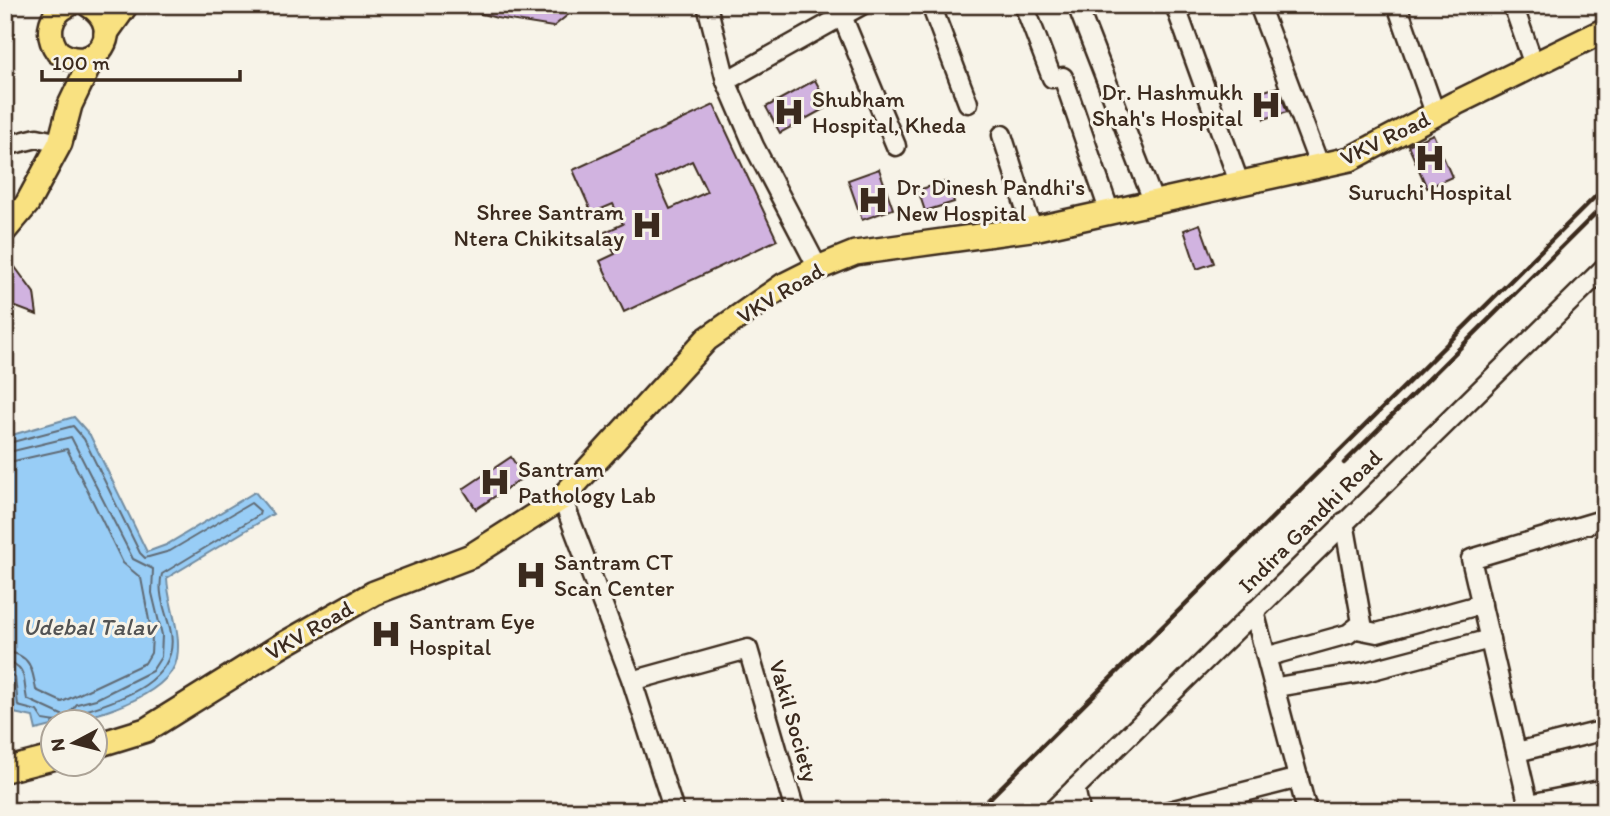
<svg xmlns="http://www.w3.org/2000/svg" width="1610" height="816" viewBox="0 0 1610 816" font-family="Itim,sans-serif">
<rect width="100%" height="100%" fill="#f7f3e8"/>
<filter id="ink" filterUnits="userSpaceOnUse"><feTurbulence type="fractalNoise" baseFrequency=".0143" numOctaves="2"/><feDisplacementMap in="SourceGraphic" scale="14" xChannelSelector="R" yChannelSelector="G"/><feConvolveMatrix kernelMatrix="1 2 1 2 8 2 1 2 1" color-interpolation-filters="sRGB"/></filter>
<g filter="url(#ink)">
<path fill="#98cdf6" stroke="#738ca0" stroke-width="2" d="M 74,417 L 90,435 L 147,552 L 166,545 L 255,492 L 273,514 L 167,578 C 168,605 182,631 177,658 C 171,696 86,722 52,722 L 52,726 L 36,730 L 33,717 L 9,712 L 9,677 L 5,676 L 5,437 Z"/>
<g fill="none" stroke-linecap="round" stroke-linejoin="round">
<g stroke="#606b74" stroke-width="2">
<path d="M 5,444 L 73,426 L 84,439 L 140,553 L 145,558 L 170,551 L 251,503 L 260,511 L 259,515 L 162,574 C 157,591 165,611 170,628 C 183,680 121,700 81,712 L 77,722"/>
<path d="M 5,453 L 71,437 L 133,559 L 153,569 L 152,593 L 162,635 L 161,657 L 152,671 L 96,699 L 77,704 L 66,717 L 27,699 C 23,683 28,664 5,662"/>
<path d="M 5,463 L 67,449 L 123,563 L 141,578 L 152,636 L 151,653 L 145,663 L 62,702 L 36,690 C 33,670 30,653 5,652"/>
<polyline points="5,671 15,677 18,706 37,711 43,720 56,722"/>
</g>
</g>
<g fill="#d1b3e0" stroke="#3b2a1e" stroke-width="2" fill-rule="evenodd">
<polygon points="463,5 580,5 553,27 497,18 463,9"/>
<polygon points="815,80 829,106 780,133 766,107"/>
<polygon points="1278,87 1287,112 1264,119 1257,93"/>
<path d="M 714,105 L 777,240 L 624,312 L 600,261 L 615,254 L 605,232 L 623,224 L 613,204 L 592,213 L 573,170 ZM 692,161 L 707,192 L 670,209 L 656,178 Z"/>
<polygon points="1433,134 1452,177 1427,188 1408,145"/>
<polygon points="879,169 893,209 862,220 848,180"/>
<polygon points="948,181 954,202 925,211 918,190"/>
<polygon points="1200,224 1214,263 1197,269 1184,230"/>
<polygon points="15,267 34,293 37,315 16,307 5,308 5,272"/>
<polygon points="511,457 524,477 476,509 463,489"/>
</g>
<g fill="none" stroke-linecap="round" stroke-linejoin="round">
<g stroke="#3b2a1e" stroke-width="23">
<g id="minor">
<polyline points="707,5 726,81 754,146 818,268"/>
<polyline points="931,5 968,103"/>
<polyline points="1024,5 1052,78"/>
<polyline points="1077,5 1154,203"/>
<polyline points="1175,5 1240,185"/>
<polyline points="1259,5 1320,167"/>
<polyline points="1397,5 1435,113"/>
<polyline points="1513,5 1534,65"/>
<polyline points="842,16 896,146"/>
<polyline points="1063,77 1110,213"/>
<polyline points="726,81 862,5"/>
<polyline points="1002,135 1032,229"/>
<polyline points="5,146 37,138 60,143"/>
<polyline points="562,498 632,681"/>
<polyline points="1254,611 1307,811"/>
<polyline points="1357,629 1377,633 1482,604"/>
<polyline points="1269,656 1348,634 1362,623 1344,522"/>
<polyline points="1277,687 1365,672 1490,639"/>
<polyline points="1517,752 1605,730"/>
<polyline points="1075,788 1080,811"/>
<polyline points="1529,804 1605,789"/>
<polyline points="674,811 632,681 748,649 795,811"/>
<polyline points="1052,811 1605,267"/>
<polyline points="1170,811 1299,778"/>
<polyline points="1530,811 1471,559 1605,519"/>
</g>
</g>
<g stroke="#3b2a1e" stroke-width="28">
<g id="major">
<path d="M 68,5 C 48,15 46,36 58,52 C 96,78 127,28 89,5"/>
<polyline points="106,33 126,5"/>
<polyline points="5,230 27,204 60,143 70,105 94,55"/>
<polyline points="94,746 146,730 279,647 374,593 471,556 562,498 707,339 784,285 818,268 855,253 1038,228 1350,159 1456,103 1605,30"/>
<polyline points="5,770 52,758"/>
</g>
</g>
<use href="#minor" stroke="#f7f3e8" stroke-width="18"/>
<use href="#major" stroke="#f9e181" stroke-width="23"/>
<g stroke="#3b2a1e" stroke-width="4.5">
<polyline points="1344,463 1605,204"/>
<polyline points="977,811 1605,187"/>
</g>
</g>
</g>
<defs>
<g id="hospital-bare" transform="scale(2.415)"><path d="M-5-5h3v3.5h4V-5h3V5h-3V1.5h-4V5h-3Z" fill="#3b2a1e" stroke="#f7f3e8" stroke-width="2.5" paint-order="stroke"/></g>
</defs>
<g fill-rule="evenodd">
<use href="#hospital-bare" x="1266" y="105"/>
<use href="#hospital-bare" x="789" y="112"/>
<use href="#hospital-bare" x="1430" y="158"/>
<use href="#hospital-bare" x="873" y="200"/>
<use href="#hospital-bare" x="647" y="225"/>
<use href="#hospital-bare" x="495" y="482"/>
<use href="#hospital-bare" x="531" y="575"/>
<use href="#hospital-bare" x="386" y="634"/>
</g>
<g text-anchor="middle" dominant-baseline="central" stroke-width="6" stroke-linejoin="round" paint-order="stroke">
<g font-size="23" fill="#3b2a1e" stroke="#f7f3e8" text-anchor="start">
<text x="1243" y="92" text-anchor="end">Dr. Hashmukh<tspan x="1243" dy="26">Shah's Hospital</tspan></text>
<text x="812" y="99">Shubham<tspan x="812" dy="26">Hospital, Kheda</tspan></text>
<text x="896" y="187">Dr. Dinesh Pandhi's<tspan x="896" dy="26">New Hospital</tspan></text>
<text x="1430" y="192" text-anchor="middle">Suruchi Hospital</text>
<text x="624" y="212" text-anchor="end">Shree Santram<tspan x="624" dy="26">Ntera Chikitsalay</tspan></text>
<text x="518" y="469">Santram<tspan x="518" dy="26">Pathology Lab</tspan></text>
<text x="554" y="562">Santram CT<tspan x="554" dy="26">Scan Center</tspan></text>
<text x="409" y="621">Santram Eye<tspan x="409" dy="26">Hospital</tspan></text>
</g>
<g font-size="23" fill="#3b2a1e" stroke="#f7f3e8">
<text transform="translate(1385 138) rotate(-26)">VKV Road</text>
<text transform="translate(780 293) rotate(-31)">VKV Road</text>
<text transform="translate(1310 521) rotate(-45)">Indira Gandhi Road</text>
<text transform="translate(309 630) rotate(-30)">VKV Road</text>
<text transform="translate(794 721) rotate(74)">Vakil Society</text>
</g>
<g font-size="24" font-style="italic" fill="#525354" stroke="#f7f3e8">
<text x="89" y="626">Udebal Talav</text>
</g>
</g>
<rect width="1610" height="816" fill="none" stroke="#f7f3e8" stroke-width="28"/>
<rect x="14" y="14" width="1582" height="788" fill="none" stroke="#3b2a1e" stroke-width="2.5" filter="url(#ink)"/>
<g transform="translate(74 743) rotate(263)"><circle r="33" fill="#f7f3e8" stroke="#aca397" stroke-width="2"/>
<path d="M0-5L12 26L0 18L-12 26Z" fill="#3b2a1e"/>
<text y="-10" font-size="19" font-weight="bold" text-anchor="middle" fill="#3b2a1e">N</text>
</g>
<path d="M42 70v10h198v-10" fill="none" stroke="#3b2a1e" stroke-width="3.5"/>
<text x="52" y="70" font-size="21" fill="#3b2a1e" stroke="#f7f3e8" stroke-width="5" paint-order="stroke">100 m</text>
</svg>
